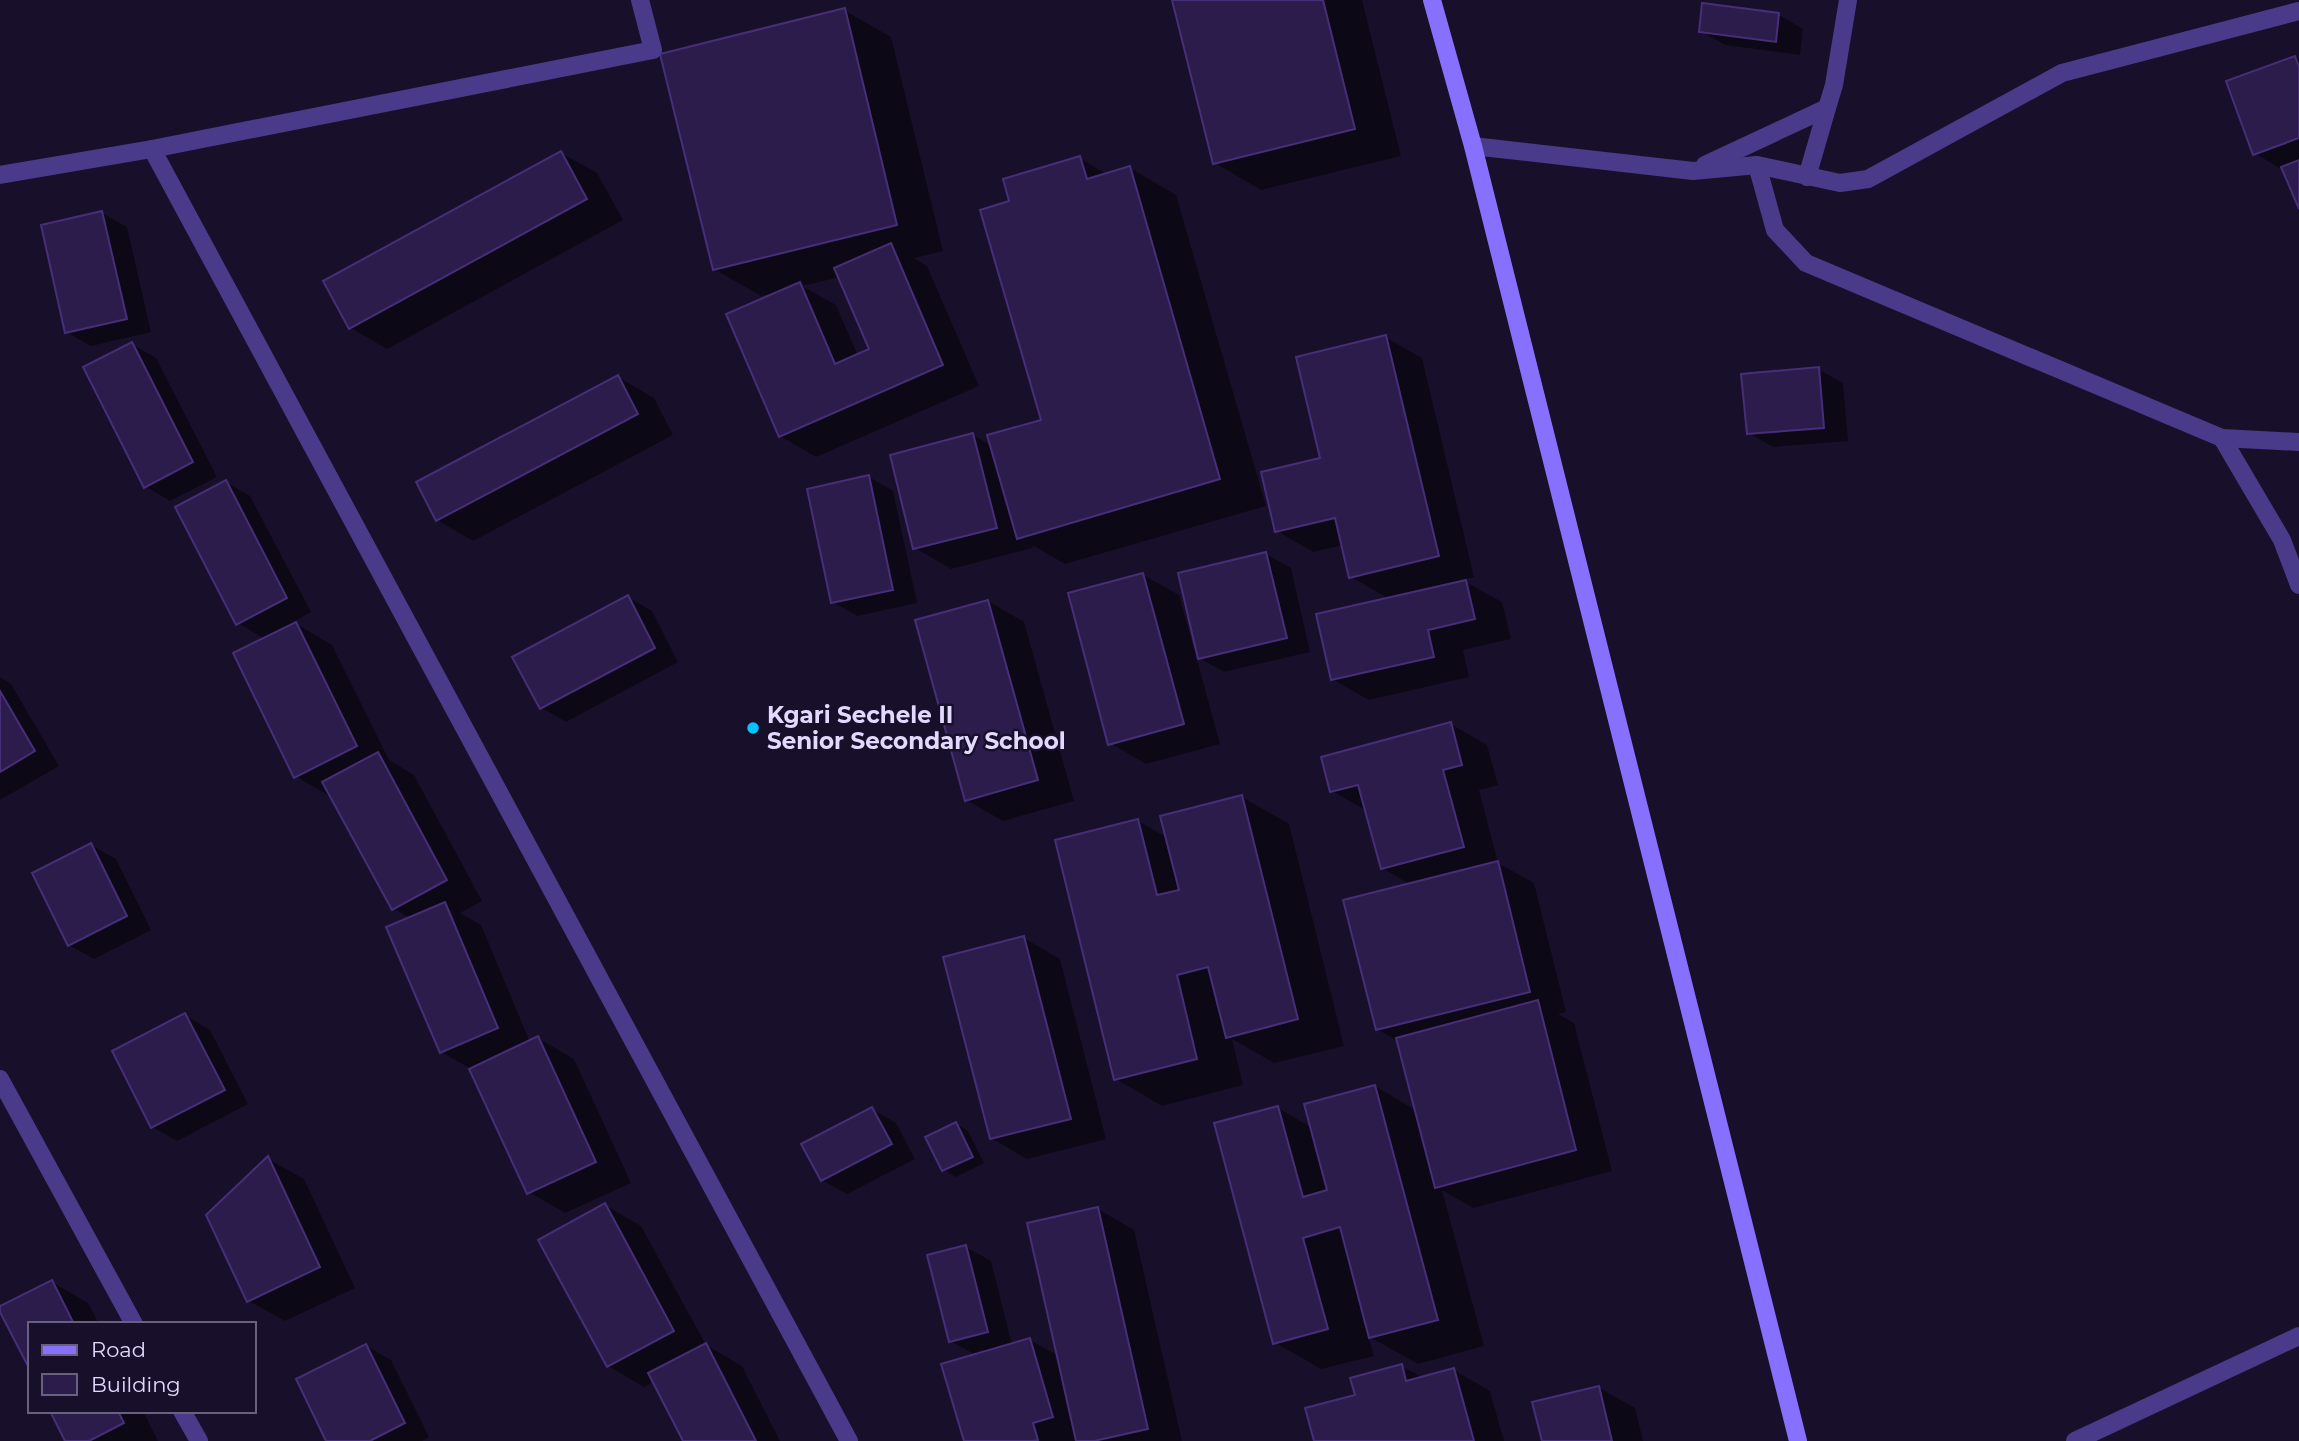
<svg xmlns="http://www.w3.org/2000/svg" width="2299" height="1441" viewBox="0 0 2299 1441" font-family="Montserrat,sans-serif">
<rect width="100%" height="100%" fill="#18102a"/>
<g fill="#0007" fill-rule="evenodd">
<polygon points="1174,0 1362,0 1401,156 1261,190 1215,163"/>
<path d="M 844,10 L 891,37 L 943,251 L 914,258 L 927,266 L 979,386 L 816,457 L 780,436 L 774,293 L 761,296 L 714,269 ZM 840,277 L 871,350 L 858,356 L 836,305 L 802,286 Z"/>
<polygon points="1779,15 1803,29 1800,55 1725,45 1701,31"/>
<polygon points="2295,58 2299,60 2299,205 2283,166 2279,168 2255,153"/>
<polygon points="561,153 597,173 623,220 387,349 351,328"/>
<polygon points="1080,158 1108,175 1130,168 1176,195 1266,506 1065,564 1032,545 1033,548 951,569 915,548 973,435 992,446 1043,422 1012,203"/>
<polygon points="102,213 127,227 151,332 91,346 66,332"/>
<polygon points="1385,337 1422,358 1474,577 1462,580 1502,602 1511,639 1463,650 1469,677 1369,700 1332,679 1389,599 1351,577 1343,545 1313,552 1277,531 1322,459"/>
<polygon points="132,344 156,358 217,477 170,501 145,486"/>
<polygon points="1818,369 1843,383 1848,441 1773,447 1749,433"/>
<polygon points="618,377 654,398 673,435 473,541 437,520"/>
<polygon points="869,477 893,491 917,603 857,616 833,602"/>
<polygon points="226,482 250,496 311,612 293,622 332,645 389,760 414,775 482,901 460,913 481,925 530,1042 538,1038 574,1059 631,1183 565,1213 529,1192 471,1069 441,1052 410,918 393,908 331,797 295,776 265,639 238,623"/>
<polygon points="1266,554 1291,568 1310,652 1224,672 1196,656 1220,744 1146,764 1110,743 1143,575 1179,595 1194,649 1197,648"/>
<polygon points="628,597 652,611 678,662 566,722 542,708"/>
<polygon points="988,601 1024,622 1074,801 1003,821 966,800"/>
<polygon points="0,677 11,684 59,766 0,800"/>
<polygon points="1451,724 1487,745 1498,785 1479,790 1498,863 1534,883 1566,1012 1558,1014 1574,1023 1612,1171 1473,1208 1442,1190 1484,1346 1418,1364 1368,1336 1374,1356 1321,1369 1274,1342 1278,1108 1312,1128 1375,1086 1417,1111 1399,1042 1377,1029 1411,885 1382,868 1367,811 1332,791"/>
<polygon points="1242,797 1289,824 1344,1046 1274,1063 1232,1039 1243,1085 1162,1106 1116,1079 1138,821 1168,838"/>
<polygon points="91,845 116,859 151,930 94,959 69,945"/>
<polygon points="1024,938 1060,959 1106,1139 1027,1159 991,1138"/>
<polygon points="185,1015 210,1030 248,1104 177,1141 152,1127"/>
<polygon points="872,1109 896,1123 915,1159 847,1194 822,1180"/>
<polygon points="956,1124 968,1131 984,1163 956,1177 944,1170"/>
<polygon points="268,1159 304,1179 355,1288 285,1321 249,1301"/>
<polygon points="605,1205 641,1226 706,1345 742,1366 780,1441 685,1441 655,1381 644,1387 608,1366"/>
<polygon points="1098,1209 1134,1230 1182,1441 966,1441 976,1355 950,1341 966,1247 991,1261 1012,1345 1030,1340 1059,1356"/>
<polygon points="52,1282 88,1303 99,1324 30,1324 0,1308"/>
<polygon points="366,1346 391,1360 429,1437 422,1441 328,1441"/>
<polygon points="1401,1366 1424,1378 1454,1370 1490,1391 1504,1441 1315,1441"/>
<polygon points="1598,1387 1635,1408 1643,1441 1544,1441"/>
<polygon points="52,1411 143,1411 158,1441 67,1441"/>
</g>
<g fill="#2c1c4b" stroke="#472e78" stroke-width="2">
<polygon points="1172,0 1323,0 1355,129 1213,164"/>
<polygon points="1702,3 1779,13 1776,42 1699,32"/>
<polygon points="845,8 897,225 713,270 660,54"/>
<polygon points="2295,56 2299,67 2299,138 2253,155 2226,81"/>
<polygon points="561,151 587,199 349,329 323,281"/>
<polygon points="1080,156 1087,179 1130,166 1220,479 1017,539 987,435 1041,420 980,210 1009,201 1003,179"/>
<polygon points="2299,160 2299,209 2281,167"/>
<polygon points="102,211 127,319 65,333 41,225"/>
<polygon points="891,243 943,365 779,437 726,314 800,282 835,364 869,349 834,268"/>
<polygon points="1386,335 1439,556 1349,578 1335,518 1275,532 1261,472 1320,458 1296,357"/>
<polygon points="132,342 193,462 144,488 83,367"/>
<polygon points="1819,367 1824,428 1747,434 1741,374"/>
<polygon points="618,375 638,414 436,521 416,482"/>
<polygon points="973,433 997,528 913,549 890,455"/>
<polygon points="869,475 893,590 831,603 807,489"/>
<polygon points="226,480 287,598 236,625 175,507"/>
<polygon points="1266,552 1287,638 1198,659 1178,573"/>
<polygon points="1143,573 1184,724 1108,745 1068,593"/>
<polygon points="1466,580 1475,619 1428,630 1434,657 1331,680 1316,614"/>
<polygon points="628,595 655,648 540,709 512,657"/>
<polygon points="988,600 1038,780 965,801 915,620"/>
<polygon points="296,622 357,746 294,778 233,653"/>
<polygon points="0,691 35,751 0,772"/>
<polygon points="1451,722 1462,765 1443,770 1464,847 1381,869 1358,785 1330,792 1321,757"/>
<polygon points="378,752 447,880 392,910 322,782"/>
<polygon points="1242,795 1298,1019 1226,1038 1208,967 1177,975 1197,1059 1114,1080 1055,840 1138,819 1157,895 1179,890 1160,816"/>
<polygon points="91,843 127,916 68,946 32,873"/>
<polygon points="1498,861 1530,992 1376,1030 1343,900"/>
<polygon points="445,902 498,1028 440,1053 386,927"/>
<polygon points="1024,936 1071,1119 990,1139 943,957"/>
<polygon points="1538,1000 1576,1150 1435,1188 1396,1038"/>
<polygon points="185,1013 225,1090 151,1128 112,1051"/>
<polygon points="538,1036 596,1162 527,1194 469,1069"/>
<polygon points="1375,1085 1438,1320 1369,1338 1340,1227 1303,1238 1328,1329 1273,1344 1214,1123 1278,1106 1303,1197 1327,1190 1304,1104"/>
<polygon points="872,1107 892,1144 821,1181 801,1144"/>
<polygon points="956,1122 973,1157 942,1171 925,1137"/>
<polygon points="268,1156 320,1267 247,1302 206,1215"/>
<polygon points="605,1203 674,1331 607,1367 538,1240"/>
<polygon points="1098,1207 1148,1429 1094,1441 1076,1441 1027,1223"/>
<polygon points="966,1245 988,1332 949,1342 927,1255"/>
<polygon points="52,1280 74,1324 30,1324 30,1370 0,1312 0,1306"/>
<polygon points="1030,1338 1053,1417 1033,1423 1038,1440 1033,1441 964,1441 941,1364"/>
<polygon points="706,1343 756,1441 683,1441 648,1373"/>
<polygon points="366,1344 405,1423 370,1441 326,1441 296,1379"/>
<polygon points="1402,1364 1406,1381 1454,1368 1474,1441 1314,1441 1305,1408 1355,1395 1350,1378"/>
<polygon points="1599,1386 1612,1441 1542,1441 1532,1402"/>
<polygon points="50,1411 118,1411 124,1423 89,1441 65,1441"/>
</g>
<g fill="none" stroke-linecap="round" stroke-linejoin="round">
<g stroke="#493b8a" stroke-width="18">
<polyline points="152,149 849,1441"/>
<polyline points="0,175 152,149 653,50 640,0"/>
<polyline points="0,1079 134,1324"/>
<polyline points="182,1411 199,1441"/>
</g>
<g stroke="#493b8a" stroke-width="18">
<polyline points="1473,146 1693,171 1757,165 1775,230 1806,263 2222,438 2299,442"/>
<polyline points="1705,165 1827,108 1834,85 1848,0"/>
<polyline points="1757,165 1840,183 1868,179 2062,73 2299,11"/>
<polyline points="1807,177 1827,108"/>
<polyline points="2222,438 2282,540 2299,585"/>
<polyline points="2075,1441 2299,1336"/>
</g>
<polyline stroke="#8870ff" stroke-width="18" points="1432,0 1473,146 1798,1441"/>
</g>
<circle fill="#05c3ff" stroke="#18102a" stroke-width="2.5" cx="753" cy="728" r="7"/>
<g text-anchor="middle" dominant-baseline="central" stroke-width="5" stroke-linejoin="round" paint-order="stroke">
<g font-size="23" font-weight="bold" fill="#e3d9ff" stroke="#18102a" text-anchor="start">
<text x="767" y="715">Kgari Sechele II<tspan x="767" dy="26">Senior Secondary School</tspan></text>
</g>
</g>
<rect x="28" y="1322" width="228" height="91" fill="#18102a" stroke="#69607f" stroke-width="2"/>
<rect x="42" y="1345" width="35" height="10" fill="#8870ff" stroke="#69607f" stroke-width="2"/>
<text x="91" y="1357" font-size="21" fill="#e3d9ff">Road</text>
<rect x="42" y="1374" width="35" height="21" fill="#2c1c4b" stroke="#69607f" stroke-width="2"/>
<text x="91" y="1392" font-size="21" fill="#e3d9ff">Building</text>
</svg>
